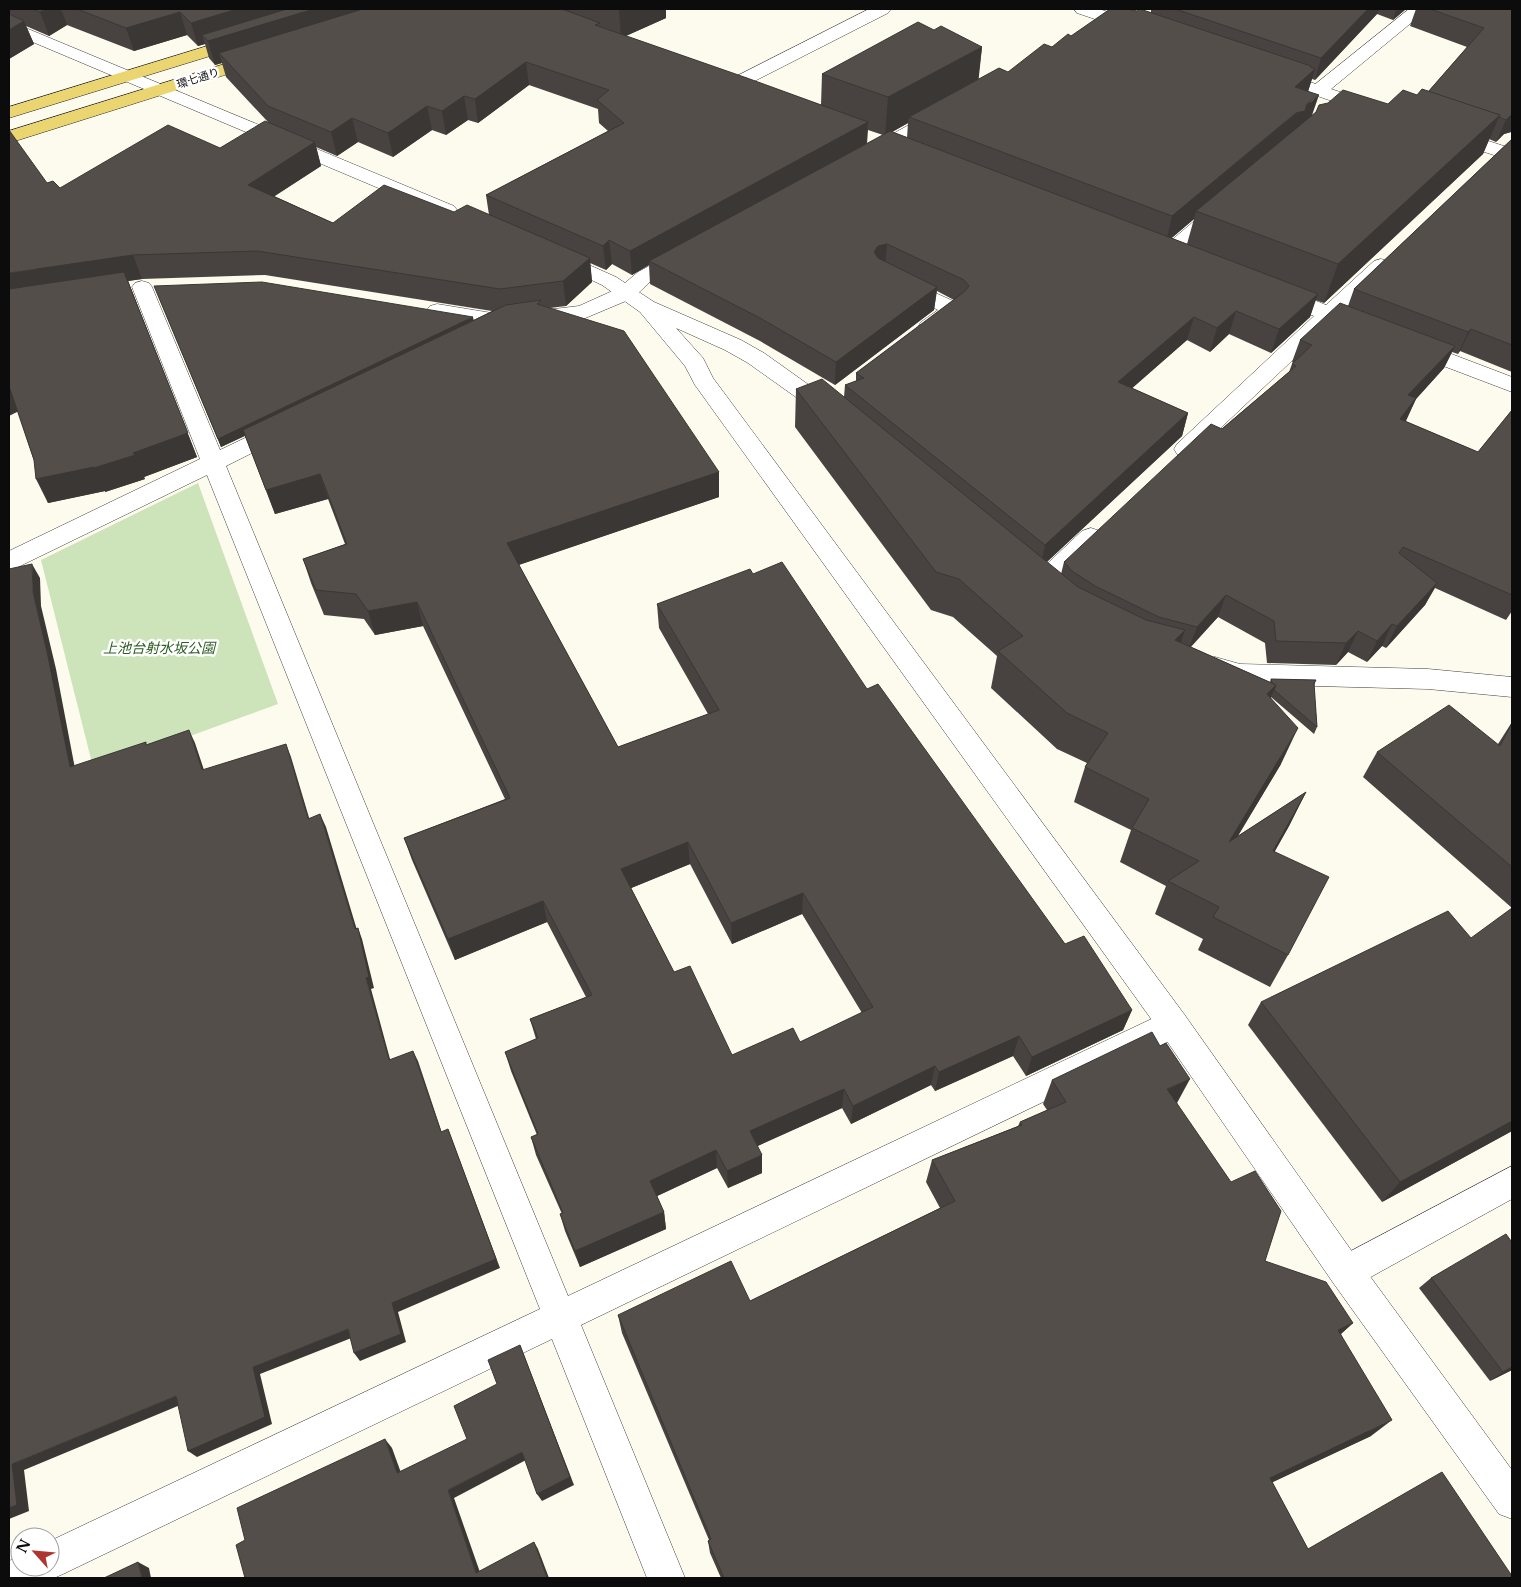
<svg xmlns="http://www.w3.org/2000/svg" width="1521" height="1587" viewBox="0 0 1521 1587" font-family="'Libre Baskerville','Noto Sans JP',serif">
<rect width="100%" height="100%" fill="#fdfbed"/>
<polygon fill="#cde4ba" points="198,483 278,704 94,771 41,560"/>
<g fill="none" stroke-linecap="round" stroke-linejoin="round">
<g stroke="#3f3f3f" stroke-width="1">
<g id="service">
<polygon points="1409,9 1428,9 1325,94 1319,95 1313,94 1310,90 1313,86"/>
<polygon points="1219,204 1226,206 1229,210 1226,214 1175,257 1168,259 1161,257 1158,253 1161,249 1212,206"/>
<path d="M 902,278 L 960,304 L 964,309 C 955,321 936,336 921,332 L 918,327 L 921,322 L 938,310 L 895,288 L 892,284 L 895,280 Z"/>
</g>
</g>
<g stroke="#3f3f3f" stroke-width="1">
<g id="minor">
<polygon points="869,9 891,9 888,13 735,91 729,92 723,91 720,87 723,83"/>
<polygon points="1074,9 1099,9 1142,23 1145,27 1142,31 1136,32 1130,31 1077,13"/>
<polygon points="1274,70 1376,104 1379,108 1376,112 1370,114 1364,112 1268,79 1265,75 1268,71"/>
<polygon points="941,109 948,111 950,115 948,119 876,159 869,161 862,159 860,155 862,151 934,111"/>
<polygon points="1451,129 1507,147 1509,151 1507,155 1500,157 1444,139 1442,135 1444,131"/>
<polygon points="682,250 689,252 692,256 689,260 652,280 633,298 583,319 504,329 437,318 430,316 426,311 430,306 437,304 504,315 579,306 619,288 638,272 675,252"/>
<path d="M 1381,259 L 1388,261 L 1391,265 L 1388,269 L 1343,312 L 1371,322 L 1374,327 L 1371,332 L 1363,334 L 1332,323 L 1193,454 L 1185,457 L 1177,454 L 1174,449 L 1177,444 L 1314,316 L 1270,299 L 1267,294 L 1270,289 C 1287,285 1310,299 1326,305 L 1374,261 Z"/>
<polygon points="142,281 149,283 152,287 220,450 274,424 282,421 290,424 293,429 290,434 226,466 568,1296 1162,1014 1173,1010 1184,1014 1188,1024 1184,1034 581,1325 685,1578 647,1578 552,1339 63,1574 54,1578 9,1578 9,1561 20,1556 20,1567 50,1567 50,1541 540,1309 207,475 18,567 9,570 9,551 200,459 132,287 135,283"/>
<polygon points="1412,339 1512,377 1512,392 1404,351 1401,346 1404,341"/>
<polygon points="1091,528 1100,531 1103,537 1100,543 1050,590 1041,593 1032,590 1029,584 1032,578 1082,531"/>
<polygon points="1512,1166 1512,1199 1358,1284 1346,1289 1334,1284 1329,1272 1334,1260"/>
</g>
</g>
<g stroke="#3f3f3f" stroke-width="1">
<g id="tertiary">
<polygon points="9,21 454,206 457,210 454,214 447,216 440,214 9,32"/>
<polygon points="558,251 616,277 654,302 741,340 764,353 837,405 840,410 837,415 829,417 821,415 748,363 725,350 676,328 703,358 713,378 1184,1014 1358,1260 1512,1470 1512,1519 1499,1514 1334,1284 1162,1034 695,385 685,366 640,312 602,285 551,261 548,257 551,253"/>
<polygon points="1215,657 1240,664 1428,669 1512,677 1512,697 1428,689 1240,684 1206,674 1202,667 1206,660"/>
</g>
</g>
<g stroke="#1d1d1d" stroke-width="1">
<g id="primary">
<polygon points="243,35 249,36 252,40 249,44 9,118 9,107"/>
<polygon points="260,53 266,54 269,58 266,62 9,143 9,131"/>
</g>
</g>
<use href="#service" fill="#fff" fill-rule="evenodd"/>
<use href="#minor" fill="#fff" fill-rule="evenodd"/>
<use href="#tertiary" fill="#fff" fill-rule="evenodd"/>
<use href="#primary" fill="#ebd570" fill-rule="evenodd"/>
</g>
<g fill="#484340" fill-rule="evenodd">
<path d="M 9,9 L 666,9 L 666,18 L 626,36 L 821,105 L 822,74 L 934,30 L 982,47 L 978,79 L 1008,72 L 1052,47 L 1071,36 L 1137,11 L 1151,12 L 1151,9 L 1406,9 L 1393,20 L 1377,14 L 1315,80 L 1312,79 L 1308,91 L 1312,115 L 1388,104 L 1428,92 L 1467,47 L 1410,26 L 1416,9 L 1512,9 L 1512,133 L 1511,132 L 1504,134 L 1496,142 L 1489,139 L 1483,154 L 1324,303 L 1315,300 L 1310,317 L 1271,353 L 1229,334 L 1210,352 L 1187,340 L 1132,388 L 1188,413 L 1182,436 L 1047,562 L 1061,574 L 1064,562 L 1289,372 L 1292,364 L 1293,363 L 1292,362 L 1300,340 L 1348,306 L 1354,289 L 1512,139 L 1512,372 L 1460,351 L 1458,354 L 1452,352 L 1444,368 L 1416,399 L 1405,421 L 1478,452 L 1512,410 L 1512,611 L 1506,620 L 1435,588 L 1425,605 L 1386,648 L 1382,646 L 1367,662 L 1348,652 L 1336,665 L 1267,663 L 1265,643 L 1218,617 L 1191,647 L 1270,682 L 1271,679 L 1316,680 L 1314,686 L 1317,727 L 1314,734 L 1271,697 L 1281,764 L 1238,836 L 1306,792 L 1289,826 L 1275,851 L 1288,955 L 1270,987 L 1198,950 L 1203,939 L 1155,914 L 1166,886 L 1120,862 L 1131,830 L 1074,802 L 1085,767 L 1087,763 L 1057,749 L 991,688 L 997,656 L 953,617 L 931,610 L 795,427 L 796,389 L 844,397 L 845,385 L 856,381 L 856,373 L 954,300 L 937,291 L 934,310 L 835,385 L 760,341 L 650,284 L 649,265 L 632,275 L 612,264 L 606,270 L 590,263 L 592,282 L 566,306 L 550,308 L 719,472 L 719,497 L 519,565 L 618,747 L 708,714 L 659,628 L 657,604 L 753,574 L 867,689 L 1065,944 L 1132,1010 L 1123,1030 L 1026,1076 L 1013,1056 L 935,1091 L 931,1085 L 851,1124 L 842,1108 L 757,1146 L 762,1155 L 762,1173 L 728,1188 L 717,1168 L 657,1196 L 664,1212 L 666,1229 L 580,1267 L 565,1231 L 560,1214 L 562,1214 L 536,1155 L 531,1137 L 537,1135 L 511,1071 L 505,1052 L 536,1039 L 530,1019 L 586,997 L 547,922 L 455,960 L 412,860 L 404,838 L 505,799 L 423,626 L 375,635 L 364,619 L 324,615 L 311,583 L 303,559 L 345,544 L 328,499 L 275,514 L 245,436 L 221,447 L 158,295 L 474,320 L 492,311 L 265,275 L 142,279 L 128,281 L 197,457 L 144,477 L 145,479 L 105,492 L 105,491 L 48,503 L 18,412 L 47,183 L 60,188 L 220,148 L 268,122 L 226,77 L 222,63 L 215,65 L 209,58 L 205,44 L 198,46 L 187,35 L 134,51 L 67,25 L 49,36 L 26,26 L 34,44 L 9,59 ZM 529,85 L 598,109 L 599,123 L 608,131 L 486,195 L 489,215 L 454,212 L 333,223 L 274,196 L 321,166 L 316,147 L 337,156 L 358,142 L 393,157 L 432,130 L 446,135 L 468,120 L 478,123 ZM 908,123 L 907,138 L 892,132 ZM 868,130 L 883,135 L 867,144 ZM 1194,219 L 1187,244 L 1171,238 ZM 690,864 L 732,944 L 802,914 L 862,1013 L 800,1042 L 732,1055 L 674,972 L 631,888 Z"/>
<polygon points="1512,722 1512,908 1363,777 1377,752 1498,744"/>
<polygon points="1471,938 1512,1131 1382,1202 1248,1025 1261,1002"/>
<polygon points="1052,1080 1177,1103 1265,1261 1353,1323 1341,1334 1371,1436 1272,1482 1308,1549 1512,1578 721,1578 710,1553 708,1541 709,1540 622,1333 618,1315 750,1301 940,1208 926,1182 932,1160 1018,1126 1020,1122 1047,1110 1043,1104"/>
<polygon points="1512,1240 1512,1370 1490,1381 1419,1288 1431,1278"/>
</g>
<g fill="#3b3734">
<polygon points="46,9 61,9 67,25 49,36 40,12"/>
<polygon points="237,9 395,9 219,53 222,63 215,65 208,41 202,35 205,44 198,46 191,23"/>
<polygon points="619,9 666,9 666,18 621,38"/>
<polygon points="1368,9 1379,9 1377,14 1315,80 1321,58"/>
<polygon points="1396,9 1406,9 1393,20"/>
<polygon points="180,12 187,35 134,51 126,28"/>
<polygon points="24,21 34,44 9,59 9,30"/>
<polygon points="982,47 978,85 909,117 908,123 885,136 888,97"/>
<polygon points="526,62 529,85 478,123 475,99"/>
<polygon points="1311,66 1308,75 1315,69 1307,95 1295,87"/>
<polygon points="1319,95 1310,121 1196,211 1194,219 1166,243 1172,216"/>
<polygon points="464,96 468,120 446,135 442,111"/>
<polygon points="427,106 432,130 393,157 388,133"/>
<polygon points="1512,114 1512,130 1511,132 1504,134 1496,142 1506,120"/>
<polygon points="1500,115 1483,154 1324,303 1338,264"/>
<polygon points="352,118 358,142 337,156 331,132"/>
<polygon points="868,122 866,146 649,261 649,265 632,275 630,251"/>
<polygon points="315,142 321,166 255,209 248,185"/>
<polygon points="609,240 612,264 606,270 603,246"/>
<polygon points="887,244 885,267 874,252 878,246"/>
<polygon points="133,255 142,279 128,281 197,457 144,477 145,479 105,492 105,491 48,503 36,479 94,467 9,299 9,273"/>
<polygon points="590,258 592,282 566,306 563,281"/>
<polygon points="937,287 934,310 835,385 836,362"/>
<polygon points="1318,294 1310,317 1271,353 1279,329"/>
<polygon points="1236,311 1229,334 1210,352 1217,328"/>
<polygon points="473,317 475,326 221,447 218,439"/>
<polygon points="1194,317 1187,340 1113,405 1118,382"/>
<polygon points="1471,329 1460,351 1458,354 1468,332"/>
<polygon points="1455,346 1444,368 1416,399 1406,421 1390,442 1408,395"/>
<polygon points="9,386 21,410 9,416"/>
<polygon points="1188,413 1182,436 1040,568 1045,545"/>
<polygon points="719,472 719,497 512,567 507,543"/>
<polygon points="320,474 328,499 275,514 266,490"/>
<polygon points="32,564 40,578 41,606 56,669 77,779 70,767 33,592"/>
<polygon points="1437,583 1425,605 1386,648 1397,626"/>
<polygon points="1226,595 1218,617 1189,648 1197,627"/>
<polygon points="417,602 423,626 375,635 368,611"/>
<polygon points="1392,624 1382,646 1367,662 1377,641"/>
<polygon points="1185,630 1172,667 1175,640"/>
<polygon points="1358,631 1348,652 1336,665 1346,643"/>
<polygon points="1276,685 1261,721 1267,694"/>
<polygon points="1298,728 1281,764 1214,875 1229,842"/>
<polygon points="189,730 195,743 208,782 202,770"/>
<polygon points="286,744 291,757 313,831 308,819"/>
<polygon points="1306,792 1289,826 1256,884 1273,851"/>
<polygon points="320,814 326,827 360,940 355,929"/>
<polygon points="688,842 690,864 624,891 621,869"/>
<polygon points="803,893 802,914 732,944 731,923"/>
<polygon points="543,901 547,922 455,960 448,939"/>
<polygon points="358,928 362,939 374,988 371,989 393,1070 389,1060 366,978"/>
<polygon points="1132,1010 1123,1030 1026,1076 1032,1057"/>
<polygon points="1019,1036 1013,1056 935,1091 939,1072"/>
<polygon points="413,1051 418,1061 445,1142 441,1132"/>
<polygon points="935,1066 931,1085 851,1124 853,1106"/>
<polygon points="1190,1079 1177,1103 1155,1113 1167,1089"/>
<polygon points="844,1089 842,1108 751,1149 750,1131"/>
<polygon points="1512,1121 1512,1131 1382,1202 1400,1182"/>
<polygon points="448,1129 500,1268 398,1312 406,1342 360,1361 354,1353 392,1303"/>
<polygon points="716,1150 717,1168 653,1198 650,1181"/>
<polygon points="762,1155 762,1173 728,1188 727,1171"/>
<polygon points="664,1212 666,1229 580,1267 575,1251"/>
<polygon points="1353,1323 1333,1341 1338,1330"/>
<polygon points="348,1329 354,1337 260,1374 272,1424 197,1457 188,1451 253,1367"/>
<polygon points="520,1345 574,1485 542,1501 537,1494"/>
<polygon points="1512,1367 1512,1370 1490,1381 1503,1372"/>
<polygon points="176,1396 185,1403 24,1470 29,1511 9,1519 9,1508 12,1464"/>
<polygon points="1392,1420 1371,1436 1252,1492 1270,1478"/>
<polygon points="385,1439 392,1448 404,1481 397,1473"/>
<polygon points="522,1452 526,1460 454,1498 482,1578 476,1573 448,1490"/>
<polygon points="534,1542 538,1549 549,1578 547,1578"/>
<polygon points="138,1562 149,1568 151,1578 142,1578"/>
</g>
<g fill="#544e4a" stroke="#3b3734" fill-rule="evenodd">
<polygon points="31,9 46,9 40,12"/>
<polygon points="77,9 237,9 191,23 180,12 126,28"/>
<polygon points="287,9 314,9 208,41 202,35"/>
<polygon points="363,9 562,9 600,23 595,25 747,78 868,122 630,251 609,240 603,246 486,195 624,123 597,100 609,90 526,62 475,99 464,96 442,111 427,106 388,133 352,118 331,132 268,106 219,53"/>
<polygon points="1110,9 1127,9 1137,11 1140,9 1311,66 1310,67 1315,69 1295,87 1319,95 1307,104 1305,111 1296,113 1172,216 909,117 999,68 1008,72 1044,44 1052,47 1068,34 1071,36"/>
<polygon points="1175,9 1368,9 1321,58"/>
<polygon points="1430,9 1512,9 1512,114 1506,120 1499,117 1500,115 1428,92 1484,28"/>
<polygon points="9,14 24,21 9,30"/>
<polygon points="918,22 934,30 941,26 982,47 888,97 822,74"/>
<polygon points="1422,89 1500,115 1338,264 1196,211 1316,112 1319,105 1328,103 1343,90 1388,104 1403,90 1417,95"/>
<polygon points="265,121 315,142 248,185 333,223 384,185 454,212 467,205 590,258 563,281 500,289 257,251 133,255 9,273 9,130 47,183 53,181 60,188 168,125 220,148"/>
<polygon points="890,131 1318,294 1279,329 1236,311 1217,328 1194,317 1118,382 1188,413 1045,545 845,385 864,378 856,373 964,292 969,286 964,280 887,244 878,246 874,252 878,258 937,287 836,362 760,318 649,261"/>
<polygon points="1512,139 1512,345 1471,329 1468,332 1354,289"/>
<polygon points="124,272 188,433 133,453 135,455 94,468 94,467 36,479 34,460 9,386 9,289"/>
<polygon points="262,282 473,317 218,439 154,286"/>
<path d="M 541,300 L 537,304 L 624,331 L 719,472 L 507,543 L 618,747 L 719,710 L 657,604 L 750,569 L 753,574 L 782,562 L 867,689 L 878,684 L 1065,944 L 1084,936 L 1132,1010 L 1032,1057 L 1019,1036 L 939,1072 L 935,1066 L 853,1106 L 844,1089 L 750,1131 L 762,1155 L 727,1171 L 716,1150 L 650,1181 L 664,1212 L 575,1251 L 560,1214 L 563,1213 L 531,1137 L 538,1134 L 505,1052 L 538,1038 L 530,1019 L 592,995 L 543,901 L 448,939 L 404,838 L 510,798 L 417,602 L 368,611 L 356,594 L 316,590 L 303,559 L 347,544 L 320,474 L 266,490 L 243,430 L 506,305 ZM 688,842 L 731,923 L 803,893 L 873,1007 L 800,1042 L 793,1028 L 732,1055 L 690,966 L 674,972 L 621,869 Z"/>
<polygon points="1340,303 1455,346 1408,395 1416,398 1400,419 1478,452 1512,410 1512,595 1403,547 1399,553 1437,583 1397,626 1392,624 1377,641 1358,631 1346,643 1276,641 1274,621 1226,595 1197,627 1159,617 1095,586 1072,571 1064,562 1211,424 1222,429 1296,366 1292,364 1312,345 1300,340"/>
<polygon points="822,379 1078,587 1146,620 1185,630 1175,640 1276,685 1267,694 1298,728 1229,842 1306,792 1273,851 1329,877 1288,955 1213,917 1219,907 1168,881 1199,861 1132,828 1149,799 1085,767 1108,733 1067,713 998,651 1023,636 959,579 936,572 796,389"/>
<polygon points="32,564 33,592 48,656 70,767 146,742 146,745 189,730 202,770 286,744 308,819 320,814 355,929 358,928 369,977 366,978 389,1060 413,1051 441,1132 448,1129 496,1259 392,1303 401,1334 354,1353 348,1329 253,1367 265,1417 188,1451 176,1396 12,1464 17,1505 9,1508 9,569"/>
<polygon points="1271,679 1316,680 1314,683 1317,727 1274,690 1276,685 1272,683"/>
<polygon points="1449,705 1500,746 1512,723 1512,867 1377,752"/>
<polygon points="1512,908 1512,1121 1400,1182 1261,1002 1448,911 1471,938"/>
<polygon points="1152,1032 1160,1046 1166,1043 1190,1079 1167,1089 1231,1182 1255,1171 1281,1211 1265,1261 1326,1282 1353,1323 1338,1330 1392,1420 1270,1478 1308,1549 1442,1472 1512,1576 1512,1578 724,1578 708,1541 711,1539 618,1315 731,1261 750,1301 955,1201 932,1160 1022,1125 1020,1122 1066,1102 1052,1080"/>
<polygon points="1506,1234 1511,1241 1512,1240 1512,1367 1503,1372 1431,1278"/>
<polygon points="520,1345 570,1477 537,1494 522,1452 448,1490 476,1573 534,1542 547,1578 245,1578 236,1545 245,1540 237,1508 385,1439 397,1473 467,1439 454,1406 497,1384 488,1360"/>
<polygon points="138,1562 142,1578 104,1578"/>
</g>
<g text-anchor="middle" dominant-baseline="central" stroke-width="5" stroke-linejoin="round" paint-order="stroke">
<g font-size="11" fill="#0c0c0c" stroke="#fff">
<text transform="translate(198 78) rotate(-18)">環七通り</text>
</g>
<g font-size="14" font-style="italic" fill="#2b5d23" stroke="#fff">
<text x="159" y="648">上池台射水坂公園</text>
</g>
</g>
<rect width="1521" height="1587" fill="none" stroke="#0c0c0c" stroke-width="20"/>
<g transform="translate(35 1552) rotate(297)"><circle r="24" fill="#ffffff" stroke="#9e9e9e"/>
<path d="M0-4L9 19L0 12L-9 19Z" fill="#ae3532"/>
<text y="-8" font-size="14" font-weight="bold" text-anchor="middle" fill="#0c0c0c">N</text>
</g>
</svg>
